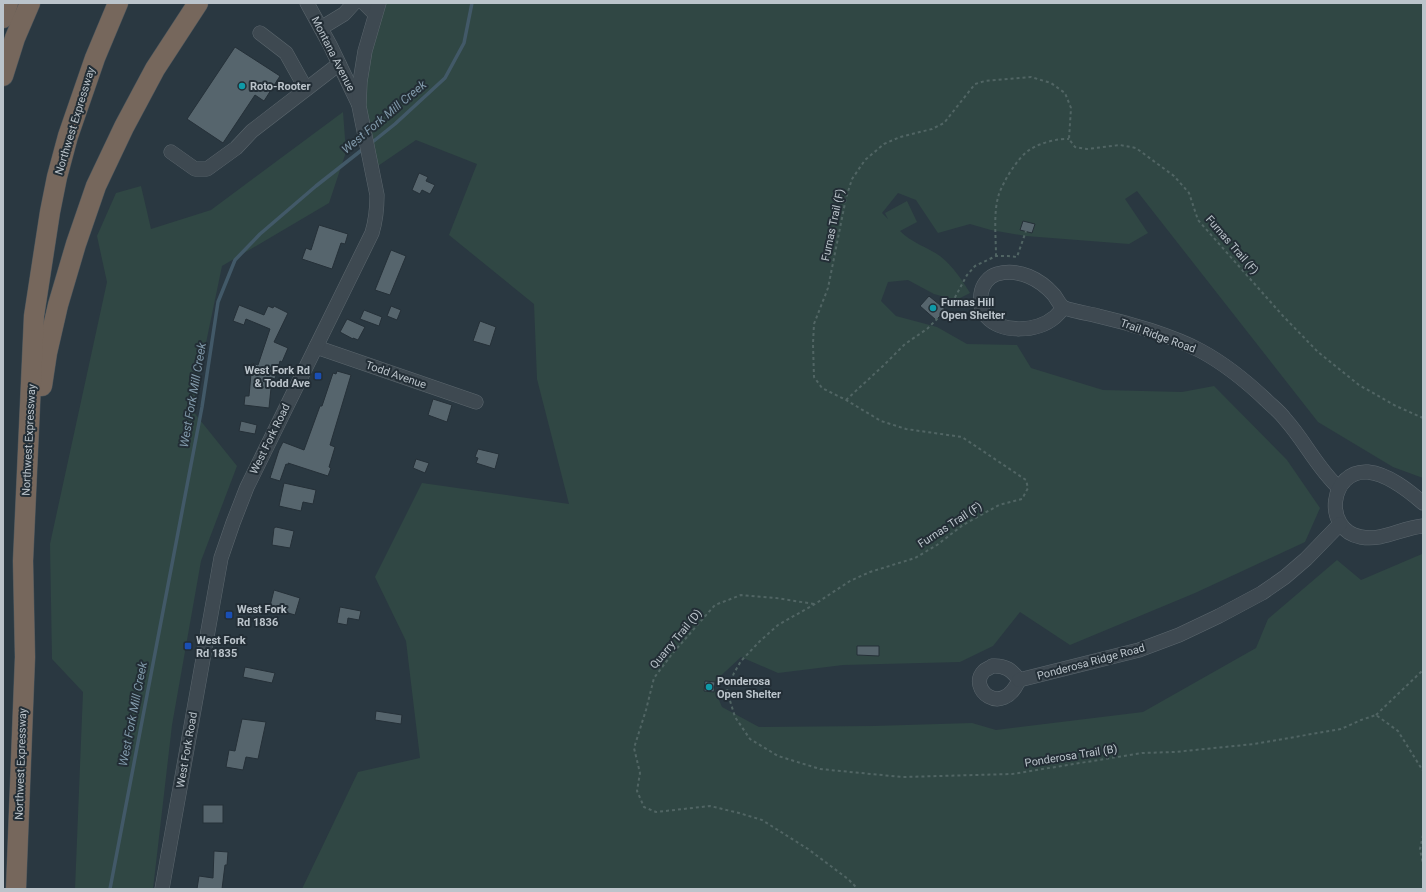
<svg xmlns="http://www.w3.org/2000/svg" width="1426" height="892" viewBox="0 0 1426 892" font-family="Roboto,sans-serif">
<rect width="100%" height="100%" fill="#2a3841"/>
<g fill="#304744">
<path d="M 379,3 L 1423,3 L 1423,478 L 1393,467 L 1318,422 L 1137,191 L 1125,199 L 1148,233 L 1129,244 L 1026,236 L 991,230 L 970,224 L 938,233 L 916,200 L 898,193 L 882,213 L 888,219 L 885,213 L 907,201 L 917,222 L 900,231 C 912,243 927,247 940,256 C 953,266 962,280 970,293 L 956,300 L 934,294 L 908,280 L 888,282 L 881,301 L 896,316 L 937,327 L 967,344 L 1017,345 L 1031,368 L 1103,390 L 1182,392 L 1214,386 L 1287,460 L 1320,508 L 1305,542 L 1195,593 L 1070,645 L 1020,612 L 993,646 L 960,662 L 843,665 L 778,673 L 741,657 L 712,684 L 722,707 L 759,727 L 873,726 L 972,723 L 996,730 L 1143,712 L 1256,648 L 1268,619 L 1337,560 L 1361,580 L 1422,554 L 1423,555 L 1423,889 L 302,889 L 358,772 L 420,758 L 406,641 L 375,577 L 422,483 L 569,504 L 537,379 L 534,304 L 449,235 L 477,164 L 416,140 L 372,170 L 359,106 Z"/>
<polygon points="343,112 346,152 329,203 222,266 192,410 237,466 201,561 172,725 153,889 75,889 83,692 52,659 50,544 107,282 97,236 116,193 141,186 151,229 211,210"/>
</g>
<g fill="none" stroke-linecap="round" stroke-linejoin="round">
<g stroke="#425968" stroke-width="3.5">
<polyline points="370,144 395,124 445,78 464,43 472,3"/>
<polyline points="110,889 202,407 218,302 235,260 260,234 316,186 363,149"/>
</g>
</g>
<g fill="#56656d" stroke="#253038">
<polygon points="235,47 280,76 264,101 255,95 223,143 187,119"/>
<polygon points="419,173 428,177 426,181 435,185 430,194 422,190 420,194 412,190"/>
<polygon points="1023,221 1035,224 1032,233 1020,230"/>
<polygon points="319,225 348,234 345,244 341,243 332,269 302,259 306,248 311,250"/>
<polygon points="391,250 406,256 390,295 375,290"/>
<polygon points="929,296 946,310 936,320 920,306"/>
<polygon points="239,305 264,315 268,306 273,308 274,306 288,313 274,342 288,348 282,362 280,361 275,379 272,378 269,408 244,405 245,396 249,396 252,363 258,365 270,329 246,319 244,325 233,321"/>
<polygon points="391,306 401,310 397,320 387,316"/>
<polygon points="364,310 382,317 379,326 360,319"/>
<polygon points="347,319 365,327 358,340 353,338 353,339 340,332"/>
<polygon points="480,321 496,327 490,346 473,341"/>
<polygon points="337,371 351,375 330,445 335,447 329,467 331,468 328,476 288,463 288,465 286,464 280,481 270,478 279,450 283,442 304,450 320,406 322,406 333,373 336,374"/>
<polygon points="433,399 452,405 447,422 428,415"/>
<polygon points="241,421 257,425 255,434 239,431"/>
<polygon points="478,449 499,454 495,469 476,463 478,458 475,457"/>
<polygon points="416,459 429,463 425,473 413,468"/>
<polygon points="284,483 316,490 313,504 303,502 301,511 279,506"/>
<polygon points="276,527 294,531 290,548 272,545 274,528"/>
<polygon points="274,590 300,598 295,615 271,608 270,606"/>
<polygon points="340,607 361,611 359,620 348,618 347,625 337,623"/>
<polygon points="857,646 879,646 879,656 857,655"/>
<polygon points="245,667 275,673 272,683 243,677"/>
<polygon points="705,681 715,682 714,692 704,691"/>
<polygon points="376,711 402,715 401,724 375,720"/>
<polygon points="242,719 266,722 258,759 246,757 243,770 226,767 229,750 235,751"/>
<rect x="203" y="805" width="20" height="18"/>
<polygon points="214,851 228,852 227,865 225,865 222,889 197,889 199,876 213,878"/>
</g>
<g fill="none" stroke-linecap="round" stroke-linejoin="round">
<g stroke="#5c676e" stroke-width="15">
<g id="minor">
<polyline points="307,3 330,45 358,103"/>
<polyline points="364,3 375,14"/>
<polyline points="321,28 344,14 354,3"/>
<polyline points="260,33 286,53 306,89"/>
<polyline points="171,152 195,169 207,169 236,148 252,131 339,64"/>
<path d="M 1063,308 C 1061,311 1058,314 1055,317 C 1037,332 1002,334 986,316 C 980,310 980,302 981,294 C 982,285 989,276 997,274 C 1019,268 1040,279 1054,295 C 1057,299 1059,304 1063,307 C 1067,310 1091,314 1098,316 C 1129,323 1173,336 1201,351 C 1225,364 1246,381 1266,400 C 1272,406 1280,412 1285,419 C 1305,441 1317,468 1339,488"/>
<polyline points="316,347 476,402"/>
<path d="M 1423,503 C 1408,490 1388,474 1368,472 C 1330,469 1322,530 1361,537 C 1383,541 1401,528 1423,526"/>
<path d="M 992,666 C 1005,665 1012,670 1019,680 C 1002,719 967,688 984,671 C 986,669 990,668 992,666 Z"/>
<polyline points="1019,680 1139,650 1179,635 1219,616 1262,593 1285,577 1306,559 1340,524"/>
<path d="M 162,889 L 221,558 L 233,523 L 247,487 L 372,233 C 376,220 377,208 377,195 L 359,106 L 360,82 L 365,51 L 379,3"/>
</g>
</g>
<g stroke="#49545b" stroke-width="21">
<g id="highway">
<polyline points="3,18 8,3"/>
<polyline points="3,76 15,38 30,3"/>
<polyline points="42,386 47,353 58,305 76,244 96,186 124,127 155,69 198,3"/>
<polyline points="16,889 25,657 23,561 34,316 50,212 57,177 68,136 95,58 118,3"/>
</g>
</g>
<g stroke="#516564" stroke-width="2" stroke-dasharray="3 3" stroke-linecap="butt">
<path d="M 996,256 C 996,237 993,212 999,194 C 1003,182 1019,155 1031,149 C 1040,143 1059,138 1069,139"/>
<polyline points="846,400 884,365 905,344 927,329 936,320 953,301 967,275 975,266 996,256 1008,256 1017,257 1026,231"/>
<polyline points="1423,418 1396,406 1359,385 1318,352 1283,316 1198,220 1189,193 1174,176 1136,148 1120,145 1087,149 1075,147 1069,139 1071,108 1065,93 1051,83 1031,77 985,81 975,84 944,123 932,129 900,137 884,144 865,160 852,179 846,198 828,288 814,324 813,344 814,377 822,388 846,400 881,421 906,429 962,437 1026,480 1028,488 1022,499 999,505 963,525 937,545 915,558 870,572 850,581 815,604 778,625 760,641 741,661 734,673 727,691 735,717 750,739 778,756 820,769 902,777 1012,774 1142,753 1175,752 1254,744 1341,729 1361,720 1376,715 1398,731 1423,771"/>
<polyline points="814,604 776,598 741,595 715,605 672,654 654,678 646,710 634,748 640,773 637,791 644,807 656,812 710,806 739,813 762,820 808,849 848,879 858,889"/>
<polyline points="1376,715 1423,670"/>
<polyline points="1423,835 1420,849 1423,864"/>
</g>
<use href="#minor" stroke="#3e4951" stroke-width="14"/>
<use href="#highway" stroke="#76675c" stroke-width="20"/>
</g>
<g fill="#0f9aa8" stroke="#232e36" stroke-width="1.5">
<circle cx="242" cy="86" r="4"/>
<circle cx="933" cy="308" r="4"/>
<circle cx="709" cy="687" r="4"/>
</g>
<g fill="#1a4fb4" stroke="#232e36" stroke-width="1.5">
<rect x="314" y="372" width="8" height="8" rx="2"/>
<rect x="225" y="611" width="8" height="8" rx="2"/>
<rect x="184" y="642" width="8" height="8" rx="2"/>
</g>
<g text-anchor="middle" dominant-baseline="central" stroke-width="4" stroke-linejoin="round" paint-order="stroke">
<g font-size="11" fill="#bbc4cb" stroke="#232e36">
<text transform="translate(333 54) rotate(63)">Montana Avenue</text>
<text transform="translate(75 121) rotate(-73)">Northwest Expressway</text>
<text transform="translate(833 225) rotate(-78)">Furnas Trail (F)</text>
<text transform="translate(1232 245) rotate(49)">Furnas Trail (F)</text>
<text transform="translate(1158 336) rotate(20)">Trail Ridge Road</text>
<text transform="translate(396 375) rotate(19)">Todd Avenue</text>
<text transform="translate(270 439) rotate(-64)">West Fork Road</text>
<text transform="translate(29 440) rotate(-87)">Northwest Expressway</text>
<text transform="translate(950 525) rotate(-33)">Furnas Trail (F)</text>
<text transform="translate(676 639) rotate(-50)">Quarry Trail (D)</text>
<text transform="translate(1091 662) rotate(-15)">Ponderosa Ridge Road</text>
<text transform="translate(187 750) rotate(-80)">West Fork Road</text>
<text transform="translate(1071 756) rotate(-9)">Ponderosa Trail (B)</text>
<text transform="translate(21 764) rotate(-88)">Northwest Expressway</text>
</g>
<g font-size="11" font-weight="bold" fill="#bbc4cb" stroke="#232e36" text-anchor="start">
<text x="250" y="86">Roto-Rooter</text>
<text x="941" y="302">Furnas Hill<tspan x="941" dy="13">Open Shelter</tspan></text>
<text x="310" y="370" text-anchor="end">West Fork Rd<tspan x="310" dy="13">&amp; Todd Ave</tspan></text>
<text x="237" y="609">West Fork<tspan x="237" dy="13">Rd 1836</tspan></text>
<text x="196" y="640">West Fork<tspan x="196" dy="13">Rd 1835</tspan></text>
<text x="717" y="681">Ponderosa<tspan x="717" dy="13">Open Shelter</tspan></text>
</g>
<g font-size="12" font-style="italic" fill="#8099aa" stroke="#232e36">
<text transform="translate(384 117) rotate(-40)">West Fork Mill Creek</text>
<text transform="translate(193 395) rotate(-80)">West Fork Mill Creek</text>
<text transform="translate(133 714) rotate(-79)">West Fork Mill Creek</text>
</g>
</g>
<rect width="1426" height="892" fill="none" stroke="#bbc4cb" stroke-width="8"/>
</svg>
